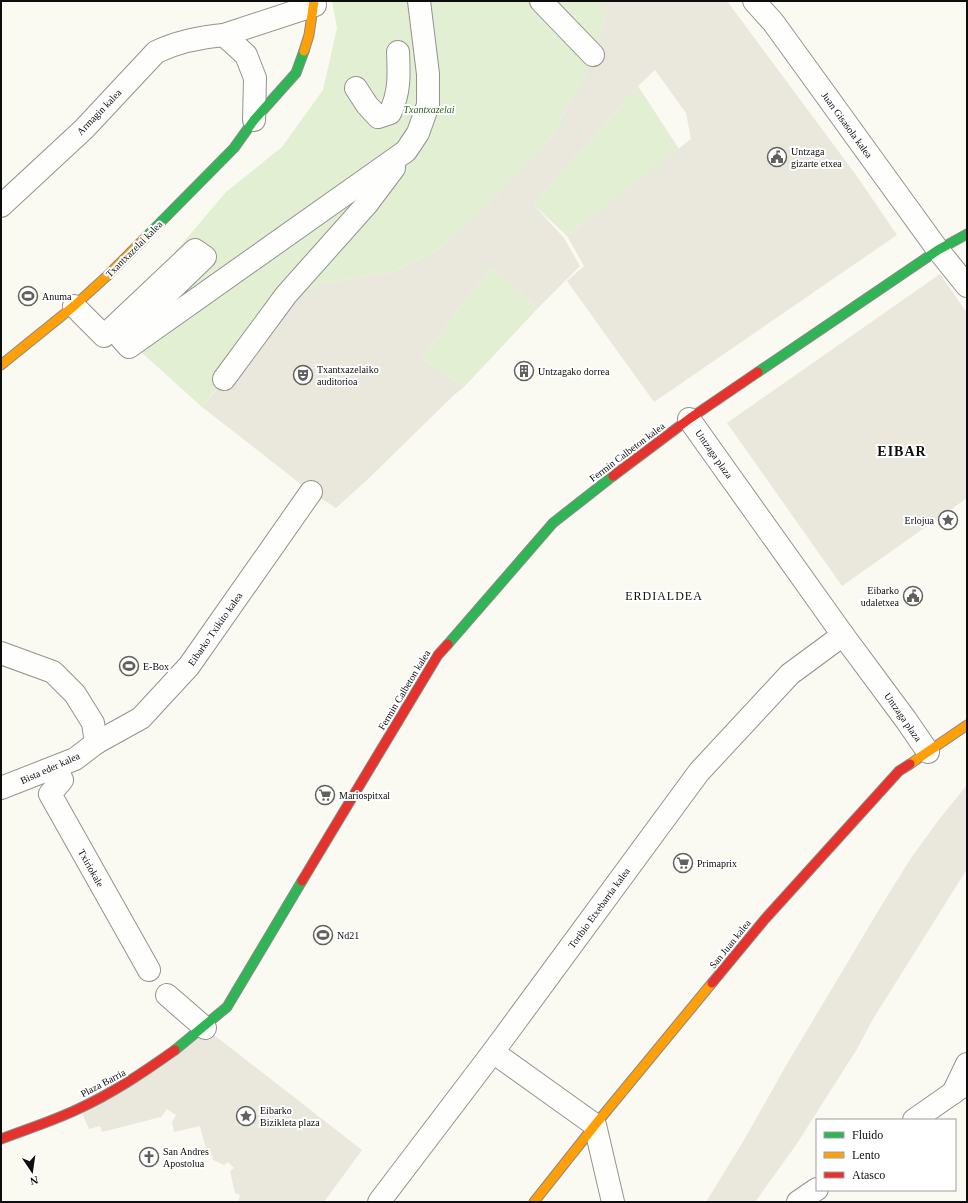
<svg xmlns="http://www.w3.org/2000/svg" width="968" height="1203" viewBox="0 0 968 1203" font-family="'Times New Roman',serif">
<rect width="100%" height="100%" fill="#faf9f2"/>
<g fill="#e2efd3">
<polygon points="332,1 595,1 607,13 591,63 549,141 491,200 440,249 396,271 320,284 224,379 202,407 109,323 170,258 226,192 282,147 323,90 337,28"/>
<polygon points="638,86 679,149 567,236 533,204"/>
<polygon points="491,267 538,308 464,387 421,358"/>
</g>
<g fill="#eae8dd">
<polygon points="595,1 727,1 856,175 897,235 654,402 567,281 584,266 567,236 691,139 686,113 655,70 638,86 533,204 564,238 580,266 538,308 491,267 421,358 464,387 454,395 367,480 336,508 311,492 202,407 286,305 320,284 396,271 440,249 491,200 549,141 591,63 607,13"/>
<polygon points="940,274 967,313 967,498 842,586 727,423"/>
<polygon points="967,785 967,869 873,1019 857,1049 796,1145 755,1202 706,1202 744,1140 787,1064 883,903 911,858 941,817"/>
<polygon points="205,1028 362,1150 324,1202 238,1202 240,1195 235,1193 230,1171 234,1168 228,1162 224,1165 213,1160 211,1152 207,1153 200,1126 174,1132 172,1122 176,1115 167,1109 161,1117 102,1132 100,1126 89,1129 80,1108"/>
</g>
<g fill="none" stroke-linecap="round" stroke-linejoin="round">
<g stroke="#949390" stroke-width="24">
<g id="street">
<polyline points="541,1 593,55"/>
<polyline points="754,1 773,22 938,250 967,286"/>
<polyline points="224,35 315,5"/>
<path d="M 356,88 L 367,105 L 378,117 L 390,113 C 400,92 399,75 398,52"/>
<path d="M 1,206 L 84,129 L 156,52 C 177,42 201,37 224,35 L 246,55 L 255,78 L 254,120"/>
<polyline points="74,306 104,336 195,250 205,257 121,338 129,347 406,151 418,133 428,105 428,74 419,1"/>
<polyline points="224,379 286,295 367,204 394,168"/>
<polyline points="689,419 843,635 906,720 928,752"/>
<polyline points="1,653 53,672 75,694 93,723 96,743"/>
<polyline points="56,767 62,780 50,794 149,970"/>
<polyline points="1,788 75,759 96,743 141,718 189,666 311,492"/>
<polyline points="167,995 205,1028"/>
<polyline points="493,1052 595,1125 613,1202"/>
<polyline points="953,1093 967,1064"/>
<polyline points="914,1120 967,1083"/>
<polyline points="379,1202 493,1052 699,772 790,674 843,635"/>
<polyline points="798,1202 817,1189"/>
</g>
</g>
<g stroke="#8a8a87" stroke-width="11">
<g id="fast">
<polyline points="144,239 234,148 254,120 296,73 304,51"/>
<polyline points="758,372 938,250 967,234"/>
<polyline points="448,644 553,523 613,476"/>
<polyline points="175,1050 227,1007 302,881"/>
</g>
</g>
<g stroke="#8a8a87" stroke-width="11">
<g id="slow">
<polyline points="304,51 309,35 314,1"/>
<polyline points="1,365 74,306 107,276 144,239"/>
<polyline points="910,764 967,725"/>
<polyline points="534,1202 595,1125 712,983"/>
</g>
</g>
<g stroke="#8a8a87" stroke-width="11">
<g id="jam">
<polyline points="613,476 689,419 758,372"/>
<polyline points="302,881 438,655 448,644"/>
<polyline points="712,983 765,919 899,771 910,764"/>
<path d="M 1,1139 C 27,1129 53,1121 78,1109 C 113,1093 144,1072 175,1050"/>
</g>
</g>
<use href="#street" stroke="#fefefd" stroke-width="22"/>
<use href="#fast" stroke="#30b455" stroke-width="9"/>
<use href="#slow" stroke="#ff9f0a" stroke-width="9"/>
<use href="#jam" stroke="#e5322d" stroke-width="9"/>
</g>
<defs>
<g id="civic-ring" transform="scale(1)"><circle r="9.5" fill="#fff" stroke="#60605d" stroke-width="1.5"/><path d="M-.6-6.5H3V-4.5H.6V-3L4-1V1h2V6H-6V1h2V-1L-.6-3ZM-1.2 2.5V6h2.4V2.5Z" fill="#60605d"/></g>
<g id="stadium-ring" transform="scale(1)"><circle r="9.5" fill="#fff" stroke="#60605d" stroke-width="1.5"/><path d="M0-5a6.5 5 0 1 0 0 10a6.5 5 0 1 0 0-10ZM-3.5-1.8h7v3.6h-7Z" fill="#60605d"/></g>
<g id="building-ring" transform="scale(1)"><circle r="9.5" fill="#fff" stroke="#60605d" stroke-width="1.5"/><path d="M-4-6H4V6H1V3H-1V6H-4ZM-2.5-4.3h1.7v1.8h-1.7ZM.8-4.3h1.7v1.8H.8ZM-2.5-1h1.7V.8h-1.7ZM.8-1h1.7V.8H.8Z" fill="#60605d"/></g>
<g id="theatre-ring" transform="scale(1)"><circle r="9.5" fill="#fff" stroke="#60605d" stroke-width="1.5"/><path d="M-5-5.5Q0-4 5-5.5V0Q5 5 0 6Q-5 5-5 0ZM-3.3-2.5H-1v1.5H-3.3ZM1-2.5H3.3v1.5H1ZM-2.8 1Q0 5.5 2.8 1Z" fill="#60605d"/></g>
<g id="sight-ring" transform="scale(1)"><circle r="9.5" fill="#fff" stroke="#60605d" stroke-width="1.5"/><path d="M0-6L1.8-2.2L6-1.7L2.9 1.2L3.7 5.4L0 3.3L-3.7 5.4L-2.9 1.2L-6-1.7L-1.8-2.2Z" fill="#60605d"/></g>
<g id="supermarket-ring" transform="scale(1)"><circle r="9.5" fill="#fff" stroke="#60605d" stroke-width="1.5"/><path d="M-6-5.5h2.5l.6 2H6L4.5 2H-2.5L-4.4-4H-6ZM-1.5 3.2a1.3 1.3 0 1 0 .1 0ZM3 3.2a1.3 1.3 0 1 0 .1 0Z" fill="#60605d"/></g>
<g id="church-ring" transform="scale(1)"><circle r="9.5" fill="#fff" stroke="#60605d" stroke-width="1.5"/><path d="M-1.2-6h2.4v3.5h3.3v2.4h-3.3V6h-2.4V-.1h-3.3v-2.4h3.3Z" fill="#60605d"/></g>
</defs>
<g fill-rule="evenodd">
<use href="#civic-ring" x="777" y="157"/>
<use href="#stadium-ring" x="28" y="296"/>
<use href="#building-ring" x="524" y="371"/>
<use href="#theatre-ring" x="303" y="375"/>
<use href="#sight-ring" x="948" y="520"/>
<use href="#civic-ring" x="913" y="596"/>
<use href="#stadium-ring" x="129" y="666"/>
<use href="#supermarket-ring" x="325" y="795"/>
<use href="#supermarket-ring" x="683" y="863"/>
<use href="#stadium-ring" x="323" y="935"/>
<use href="#sight-ring" x="246" y="1116"/>
<use href="#church-ring" x="149" y="1157"/>
</g>
<g text-anchor="middle" dominant-baseline="central" stroke-width="4" stroke-linejoin="round" paint-order="stroke">
<g font-size="10" font-style="italic" fill="#2a6220" stroke="#fff">
<text x="429" y="109">Txantxazelai</text>
</g>
<g font-size="10" fill="#0d0d0d" stroke="#fff">
<text transform="translate(99 112) rotate(-46)">Armagin kalea</text>
<text transform="translate(847 125) rotate(54)">Juan Gisasola kalea</text>
<text transform="translate(134 249) rotate(-45)">Txantxazelai kalea</text>
<text transform="translate(627 452) rotate(-37)">Fermin Calbeton kalea</text>
<text transform="translate(714 454) rotate(55)">Untzaga plaza</text>
<text transform="translate(215 629) rotate(-55)">Eibarko Txikito kalea</text>
<text transform="translate(404 690) rotate(-59)">Fermin Calbeton kalea</text>
<text transform="translate(903 717) rotate(55)">Untzaga plaza</text>
<text transform="translate(50 768) rotate(-24)">Bista eder kalea</text>
<text transform="translate(91 868) rotate(61)">Txiriokale</text>
<text transform="translate(599 908) rotate(-54)">Toribio Etxebarria kalea</text>
<text transform="translate(730 944) rotate(-51)">San Juan kalea</text>
<text transform="translate(103 1083) rotate(-28)">Plaza Barria</text>
</g>
<g font-size="10" fill="#0d0d0d" stroke="#fff" text-anchor="start">
<text x="791" y="151">Untzaga<tspan x="791" dy="12">gizarte etxea</tspan></text>
<text x="42" y="296">Anuma</text>
<text x="317" y="369">Txantxazelaiko<tspan x="317" dy="12">auditorioa</tspan></text>
<text x="538" y="371">Untzagako dorrea</text>
<text x="934" y="520" text-anchor="end">Erlojua</text>
<text x="899" y="590" text-anchor="end">Eibarko<tspan x="899" dy="12">udaletxea</tspan></text>
<text x="143" y="666">E-Box</text>
<text x="339" y="795">Mariospitxal</text>
<text x="697" y="863">Primaprix</text>
<text x="337" y="935">Nd21</text>
<text x="260" y="1110">Eibarko<tspan x="260" dy="12">Bizikleta plaza</tspan></text>
<text x="163" y="1151">San Andres<tspan x="163" dy="12">Apostolua</tspan></text>
</g>
<g font-size="12" letter-spacing="1" fill="#0d0d0d" stroke="#fff">
<text x="664" y="596">ERDIALDEA</text>
</g>
<g font-size="14" font-weight="bold" letter-spacing="1" fill="#0d0d0d" stroke="#fff">
<text x="902" y="451">EIBAR</text>
</g>
</g>
<rect width="968" height="1203" fill="none" stroke="#0d0d0d" stroke-width="4"/>
<rect x="816" y="1119" width="140" height="72" fill="#ffffff" stroke="#9e9e9e"/>
<rect x="824" y="1132" width="20" height="6" fill="#30b455" stroke="#9e9e9e"/>
<text x="852" y="1139" font-size="12" fill="#0d0d0d">Fluido</text>
<rect x="824" y="1152" width="20" height="6" fill="#ff9f0a" stroke="#9e9e9e"/>
<text x="852" y="1159" font-size="12" fill="#0d0d0d">Lento</text>
<rect x="824" y="1172" width="20" height="6" fill="#e5322d" stroke="#9e9e9e"/>
<text x="852" y="1179" font-size="12" fill="#0d0d0d">Atasco</text>
<g transform="translate(32 1171) rotate(167)" stroke="#ffffff" stroke-width="3" paint-order="stroke">
<path d="M0-3L7 15L0 10L-7 15Z" fill="#0d0d0d"/>
<text y="-6" font-size="11" font-weight="bold" text-anchor="middle" fill="#0d0d0d">N</text>
</g>
</svg>
